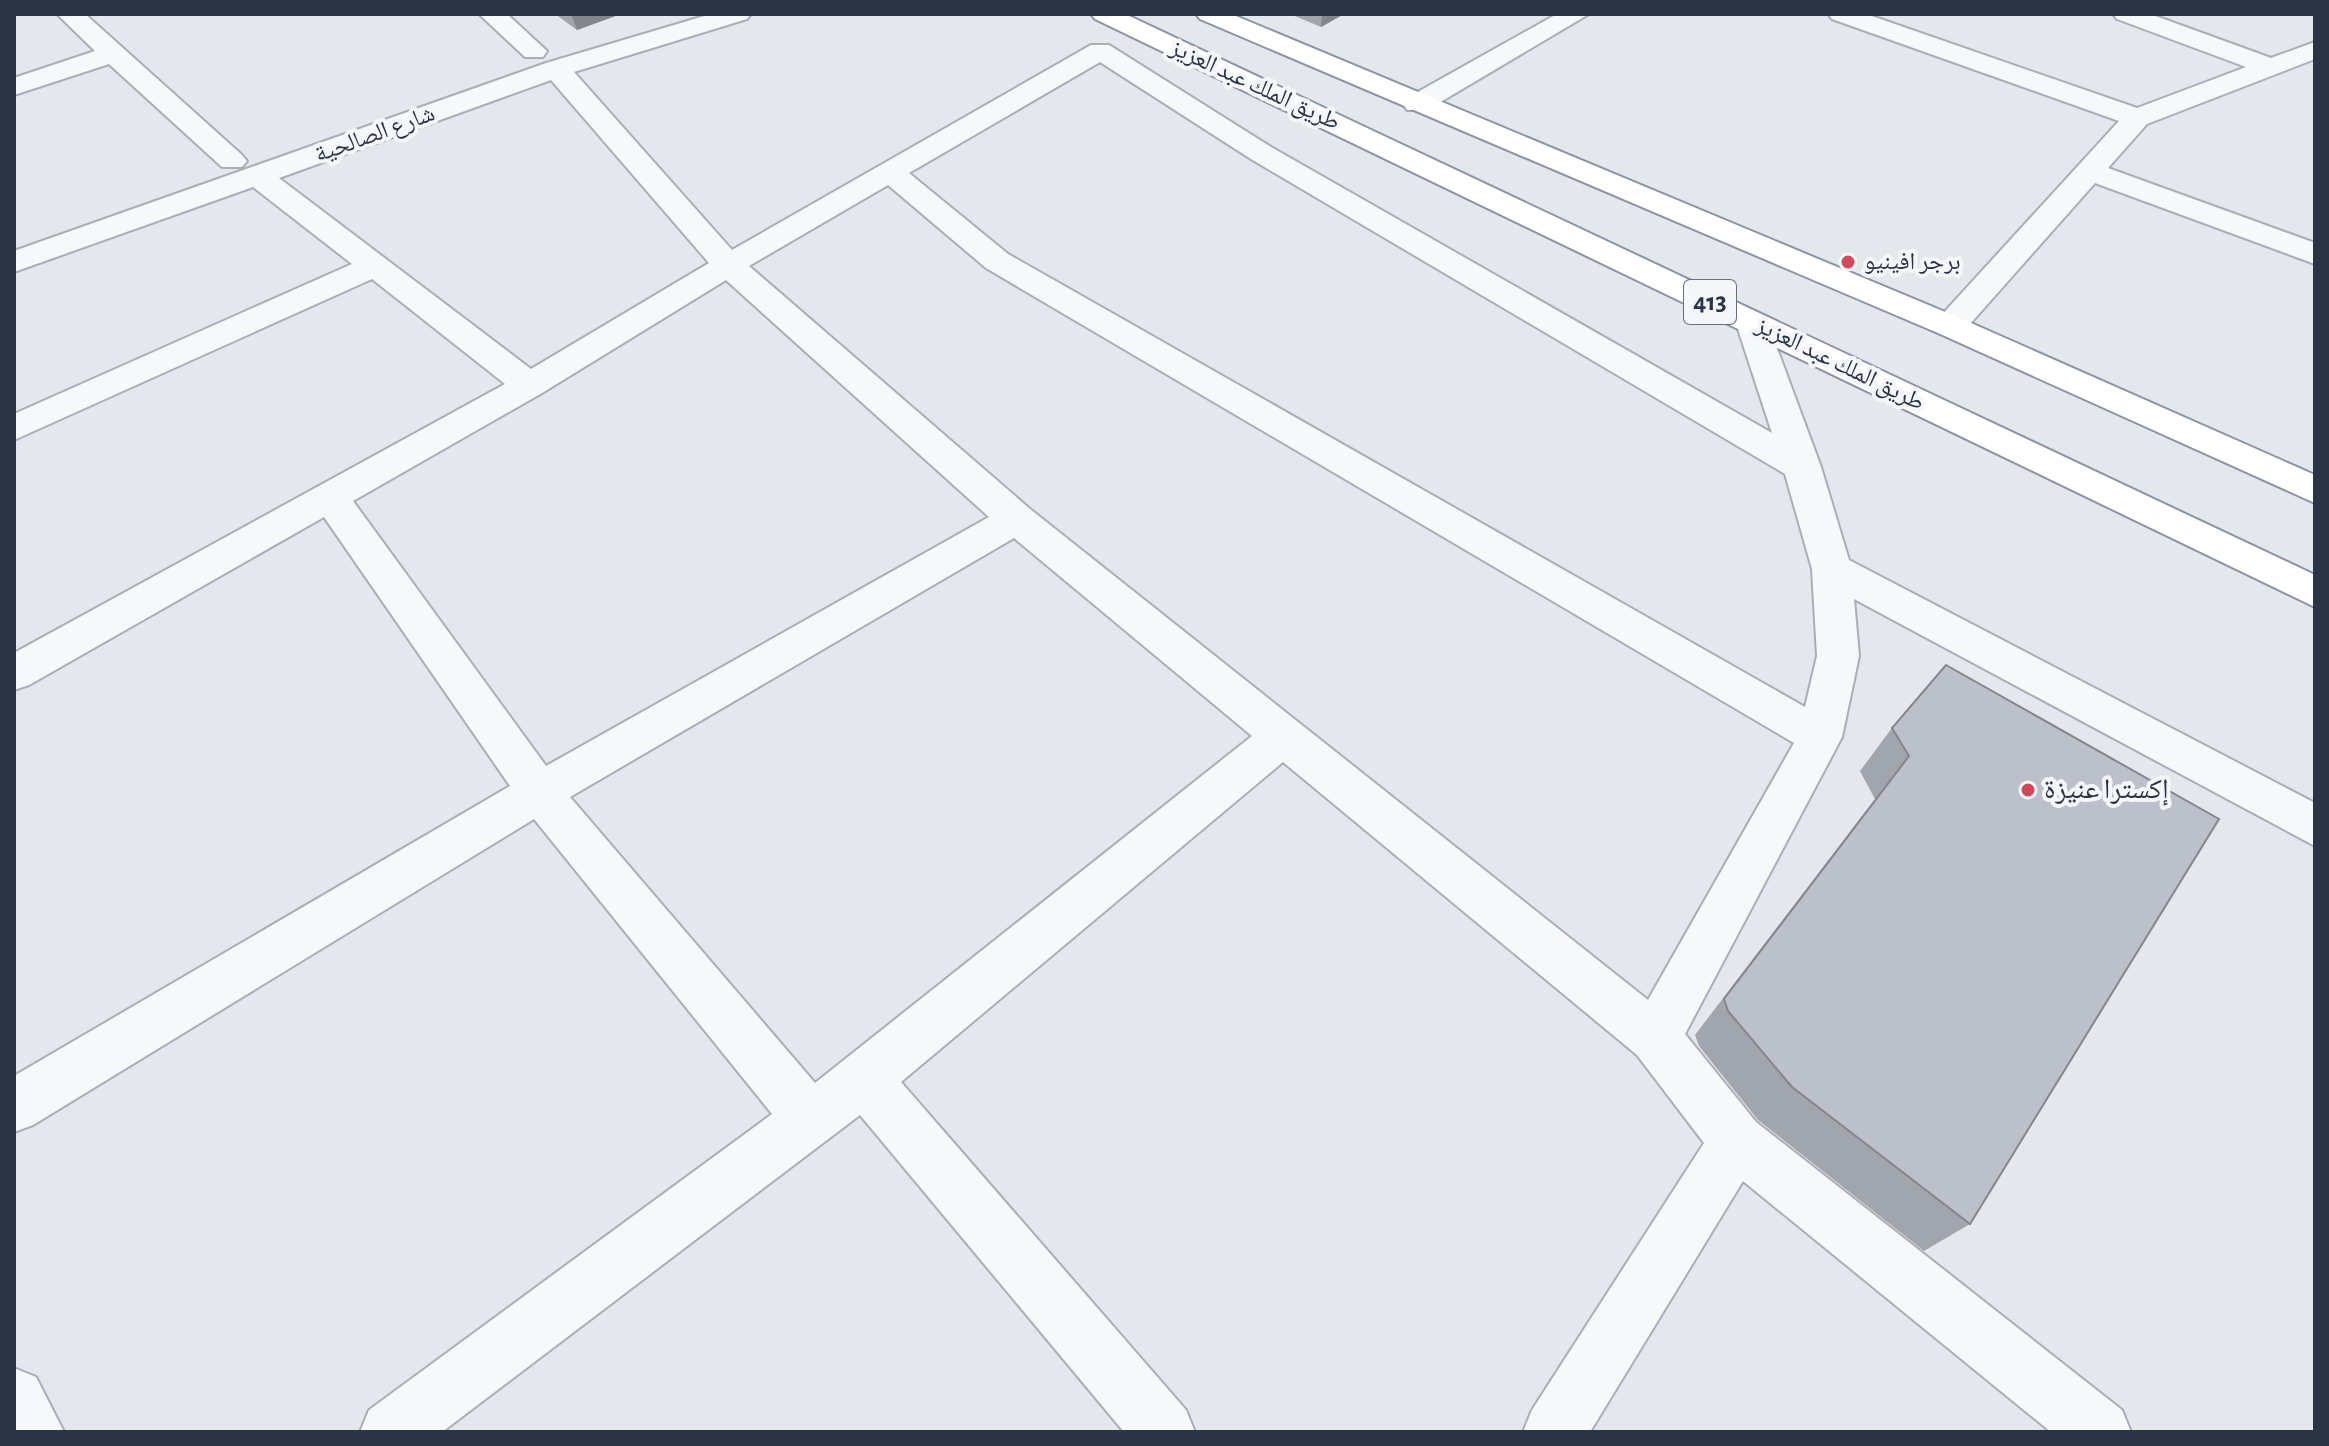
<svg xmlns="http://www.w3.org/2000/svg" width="2329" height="1446" viewBox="0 0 2329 1446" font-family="'Alegreya Sans','Noto Naskh Arabic',sans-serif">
<rect width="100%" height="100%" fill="#e4e7ec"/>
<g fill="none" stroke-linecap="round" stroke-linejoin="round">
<g stroke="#a9aeb7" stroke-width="4">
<g id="minor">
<polygon points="57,14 85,14 242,155 247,161 242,167 222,167 109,64 14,95 14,78 95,51"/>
<polygon points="479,14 507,14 547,51 543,57 525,57"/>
<path d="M 711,14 L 751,14 L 747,19 L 574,72 L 732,250 L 1091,45 L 1109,45 L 1271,147 L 1772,433 L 1736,323 L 1741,316 L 1753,313 L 1765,316 L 1821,467 L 1849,560 L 2315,803 L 2315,846 L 1854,599 L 1859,656 L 1842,737 L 1685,1034 L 1756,1122 L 2122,1410 L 2131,1432 L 2051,1432 L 1743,1181 L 1590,1432 L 1523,1432 L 1532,1410 L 1704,1143 L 1637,1055 L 1283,762 L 901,1082 L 1186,1410 L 1195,1432 L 1124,1432 L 860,1115 L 442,1432 L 360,1432 L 369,1410 L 772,1114 L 534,819 L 33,1125 L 14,1132 L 14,1076 L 510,786 L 324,517 L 29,685 L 14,690 L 14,653 L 505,384 L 372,279 L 14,440 L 14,414 L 352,264 L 253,187 L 14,272 L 14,251 L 546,63 ZM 1100,62 L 1251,159 L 1785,474 L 1812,569 L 1817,656 L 1805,707 L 1008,254 L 909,173 ZM 551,80 L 709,263 L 531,369 L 279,178 ZM 888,185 L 986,268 L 1794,743 L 1648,1000 L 1030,509 L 749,266 ZM 726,280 L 989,517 L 546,766 L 353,501 L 542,393 ZM 1014,538 L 1252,736 L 815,1083 L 570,797 Z"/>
<polygon points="1557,14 1589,14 1427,110 1407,110 1403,104 1407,98"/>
<polygon points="1828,14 1866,14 2137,108 2246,67 2117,19 2113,14 2150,14 2271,58 2315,42 2315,59 2147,124 2108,168 2315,243 2315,264 2095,183 1962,333 1950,336 1938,333 1933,326 1938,319 2119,121 1832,19"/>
<polygon points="14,1368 36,1377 64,1432 14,1432"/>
</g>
</g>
<g stroke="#8b94a3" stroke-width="4">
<g id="highway">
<polygon points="1091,14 1125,14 2315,575 2315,607 1095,19"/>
<polygon points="1196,14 1231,14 1962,319 2315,475 2315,503 1938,333 1200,19"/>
</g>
</g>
<use href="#minor" fill="#f7f8fa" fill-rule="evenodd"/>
<use href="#highway" fill="#fff" fill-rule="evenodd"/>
</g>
<g fill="#a1a5ae">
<polygon points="555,14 621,14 577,30"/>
<polygon points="1290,14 1344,14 1321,27"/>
<polygon points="1946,665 1970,1224 1924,1251 1758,1120 1699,1046 1695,1035 1875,799 1860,771 1892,728"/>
</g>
<g fill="#83868d">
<polygon points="571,14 621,14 577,30"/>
<polygon points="1322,14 1344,14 1321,27"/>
</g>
<polygon fill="#bbc0ca" stroke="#83868d" stroke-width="2" points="1946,665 2219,819 1970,1224 1792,1087 1728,1011 1724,999 1909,756 1892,728"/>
<g fill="#d1495b" stroke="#f4f6f9" stroke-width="3">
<circle cx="1848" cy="262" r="8"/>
<circle cx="2028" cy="790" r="8"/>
</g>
<g text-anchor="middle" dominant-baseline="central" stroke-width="8" stroke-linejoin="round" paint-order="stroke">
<g font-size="24" fill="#2b3445" stroke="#f4f6f9">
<text transform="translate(1255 85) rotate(25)">طريق الملك عبد العزيز</text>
<text transform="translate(375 134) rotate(-20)">شارع الصالحية</text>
<text transform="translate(1840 364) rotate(26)">طريق الملك عبد العزيز</text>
</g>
<g font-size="24" fill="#2b3445" stroke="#f4f6f9" text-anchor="start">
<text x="1864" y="262">برجر افينيو</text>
</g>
<rect fill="#f4f6f9" stroke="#676e7b" stroke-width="2" x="1684" y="280" width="52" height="44" rx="6"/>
<g font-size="26" font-weight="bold" fill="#2b3445">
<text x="1710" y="302">413</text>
</g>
<g font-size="28" fill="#2b3445" stroke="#f4f6f9" text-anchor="start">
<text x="2044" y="790">إكسترا عنيزة</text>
</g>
</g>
<rect width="2329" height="1446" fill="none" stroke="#2b3445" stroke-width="32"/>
</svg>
